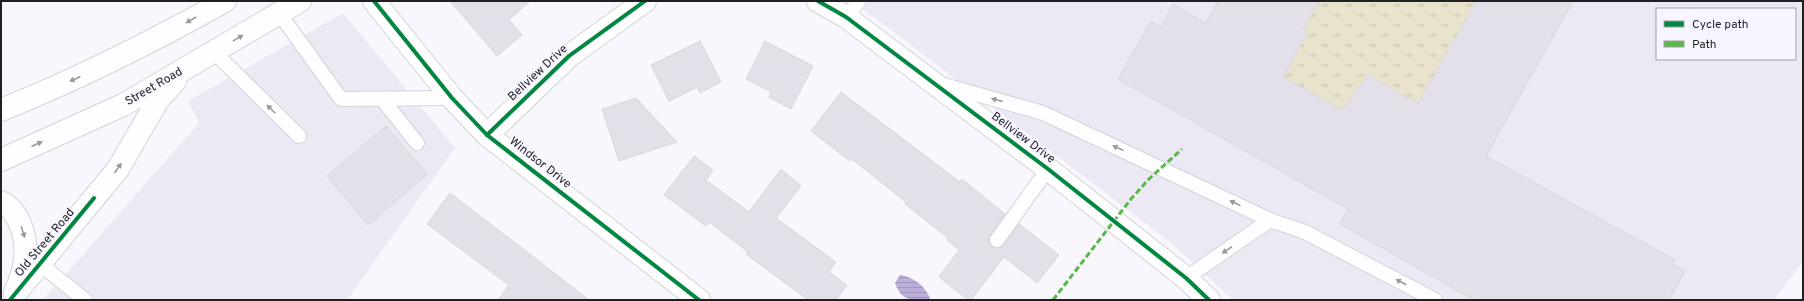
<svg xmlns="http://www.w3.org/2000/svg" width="1804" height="301" viewBox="0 0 1804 301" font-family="Overpass,sans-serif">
<defs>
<pattern id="grass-tufts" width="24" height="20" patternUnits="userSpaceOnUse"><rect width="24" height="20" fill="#e9e3ce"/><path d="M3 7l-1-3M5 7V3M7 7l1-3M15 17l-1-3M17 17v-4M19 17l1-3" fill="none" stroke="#c8c2b1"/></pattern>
<pattern id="water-rules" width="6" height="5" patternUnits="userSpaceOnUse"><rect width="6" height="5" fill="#bcaedb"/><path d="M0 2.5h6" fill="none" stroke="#a195bc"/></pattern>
</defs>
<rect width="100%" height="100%" fill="#f8f7fd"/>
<g fill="#ece9f4" fill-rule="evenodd">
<path d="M 848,1 L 1803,1 L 1803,261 L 1774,300 L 1233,300 L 1170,242 L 878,20 ZM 1657,9 L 1795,9 L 1795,59 L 1657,59 Z"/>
<polygon points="343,13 455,148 347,300 43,300 199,123 188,101"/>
</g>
<polygon fill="url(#grass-tufts)" points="1319,1 1476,1 1418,104 1368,75 1348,102 1350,115 1283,77 1308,32 1303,29"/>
<path fill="url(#water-rules)" d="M 900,275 C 914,277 925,286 930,298 L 929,300 C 911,300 901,301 895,283 Z"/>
<g fill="#e3e0e9" stroke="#d8d7db">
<polygon points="450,1 530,1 509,20 522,35 497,56"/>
<polygon points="1218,1 1319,1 1303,29 1308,32 1283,77 1342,110 1368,75 1418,104 1476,1 1573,1 1486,156 1675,260 1672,264 1685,271 1669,300 1474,300 1340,224 1348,209 1118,79 1151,21 1161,27 1173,4 1206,23"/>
<polygon points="700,41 721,82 700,93 697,87 669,101 651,65"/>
<polygon points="765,41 813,66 791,109 769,97 771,92 746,79"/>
<polygon points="841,92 960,182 962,179 1005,214 990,235 989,240 992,247 997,248 1004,245 1019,224 1059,255 1037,283 1004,257 971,300 968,300 939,277 959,250 947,240 948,238 905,204 906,202 852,159 850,161 811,131"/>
<polygon points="636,98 677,142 619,161 602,109"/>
<polygon points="386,126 427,174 368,225 327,176"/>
<polygon points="694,156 713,170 706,180 749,212 781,169 801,186 776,218 836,262 829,272 847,285 836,300 808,300 746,254 748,252 709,222 706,226 664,195"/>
<polygon points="450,193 535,258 589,300 498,300 509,285 427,224"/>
</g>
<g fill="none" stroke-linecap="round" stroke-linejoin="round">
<g stroke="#d4d3d8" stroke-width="16">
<g id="lane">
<polyline points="279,13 341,99 452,98"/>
<polyline points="846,17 859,1"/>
<polyline points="214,52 299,136"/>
<polyline points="944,85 1043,113 1270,220 1305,232 1435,300"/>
<polyline points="382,99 417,143"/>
<polyline points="997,240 1048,169"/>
<polyline points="40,264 85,300"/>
<polyline points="1186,278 1270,220"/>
</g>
</g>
<g stroke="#d4d3d8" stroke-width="24">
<g id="street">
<polyline points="374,1 452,98 487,135 699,300"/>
<polyline points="818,1 846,17 1048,169 1186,278 1209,300"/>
<polyline points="487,135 569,56 645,1"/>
<polyline points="15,294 94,198"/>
</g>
</g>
<g stroke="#d4d3d8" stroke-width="24">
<g id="primary">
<path d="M 1,110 C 78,79 152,42 225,1"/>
<polyline points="1,160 123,105 300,1"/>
<polyline points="94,198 118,169 158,100 175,81"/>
<path d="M 1,202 C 21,212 27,239 25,260 C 24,271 19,283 15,293"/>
</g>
</g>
<use href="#lane" stroke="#fefeff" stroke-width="14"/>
<use href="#street" stroke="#fefeff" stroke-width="22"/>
<use href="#primary" stroke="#fefeff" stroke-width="22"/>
<polyline stroke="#58b947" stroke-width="3" stroke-dasharray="6 3" stroke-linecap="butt" points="1053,300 1131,199 1149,179 1182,149"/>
<g stroke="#f7f5ff" stroke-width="6">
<g id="cycleway">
<polyline points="374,1 452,98 487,135 699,300"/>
<polyline points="818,1 846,17 1048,169 1186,278 1209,300"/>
<polyline points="487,135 569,56 645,1"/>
<polyline points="10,300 94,198"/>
</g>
</g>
<use href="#cycleway" stroke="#00873e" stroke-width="4"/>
</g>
<defs><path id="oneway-solid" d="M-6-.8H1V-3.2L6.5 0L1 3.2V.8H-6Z"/></defs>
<g fill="#9a9a9c">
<use href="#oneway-solid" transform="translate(191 20) rotate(150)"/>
<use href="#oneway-solid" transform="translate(238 38) rotate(-31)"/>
<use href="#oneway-solid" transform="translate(75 79) rotate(155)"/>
<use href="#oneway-solid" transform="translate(997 100) rotate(-165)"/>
<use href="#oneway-solid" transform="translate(271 109) rotate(-135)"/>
<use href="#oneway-solid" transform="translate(37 144) rotate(-24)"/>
<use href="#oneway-solid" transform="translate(1118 148) rotate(-155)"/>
<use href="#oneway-solid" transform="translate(118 168) rotate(-56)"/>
<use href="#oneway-solid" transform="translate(1235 203) rotate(-154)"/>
<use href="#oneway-solid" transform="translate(23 232) rotate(73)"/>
<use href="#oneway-solid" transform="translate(1227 250) rotate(146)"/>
<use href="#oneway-solid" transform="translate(1401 282) rotate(-152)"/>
</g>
<g text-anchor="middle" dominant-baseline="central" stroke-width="3" stroke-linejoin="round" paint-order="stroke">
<g font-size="12" fill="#201f23" stroke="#f7f5ff">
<text transform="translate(538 73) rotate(-43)">Bellview Drive</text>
<text transform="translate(154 87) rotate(-30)">Street Road</text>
<text transform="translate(1023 138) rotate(37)">Bellview Drive</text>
<text transform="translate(540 163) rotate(38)">Windsor Drive</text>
<text transform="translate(45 243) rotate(-50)">Old Street Road</text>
</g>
</g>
<rect width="1804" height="301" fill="none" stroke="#201f23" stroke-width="4"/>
<rect x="1656" y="8" width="140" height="52" fill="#f7f5ff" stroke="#a19fa7"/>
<rect x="1664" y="21" width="20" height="6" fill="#00873e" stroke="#a19fa7"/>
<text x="1692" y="28" font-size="12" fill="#201f23">Cycle path</text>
<rect x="1664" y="41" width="20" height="6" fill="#58b947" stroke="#a19fa7"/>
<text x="1692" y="48" font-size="12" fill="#201f23">Path</text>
</svg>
